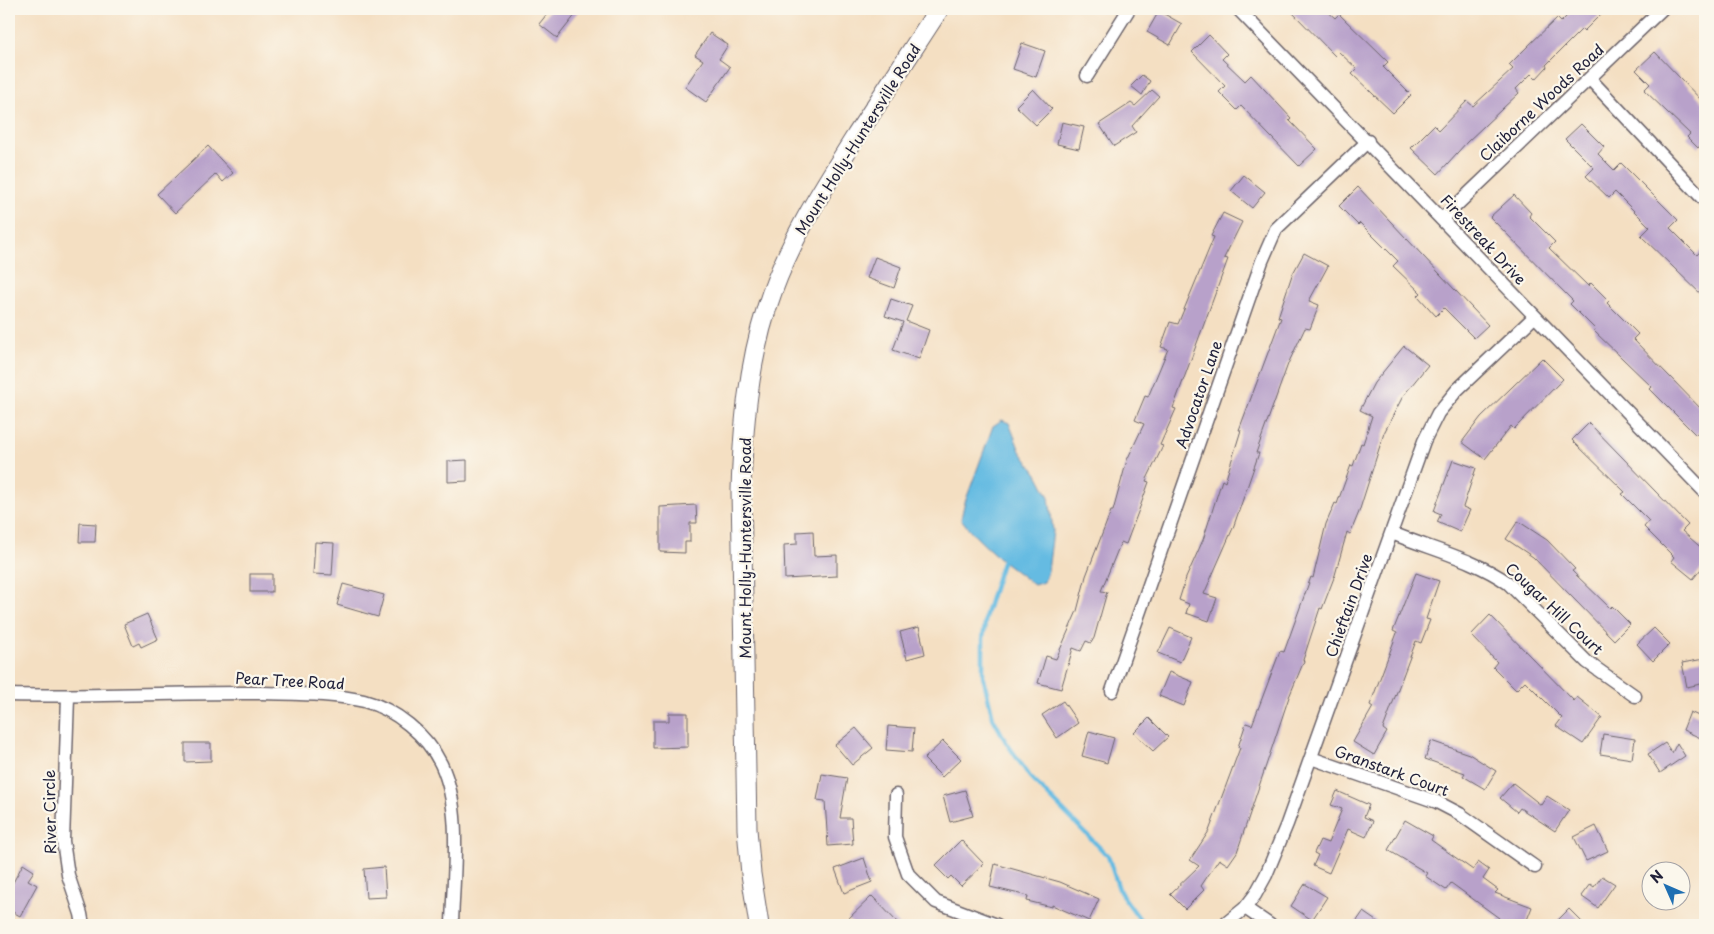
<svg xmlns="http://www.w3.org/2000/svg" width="1714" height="934" viewBox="0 0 1714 934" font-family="'Playpen Sans',sans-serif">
<rect width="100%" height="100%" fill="#fbf7ec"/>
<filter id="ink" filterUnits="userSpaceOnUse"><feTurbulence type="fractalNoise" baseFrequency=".02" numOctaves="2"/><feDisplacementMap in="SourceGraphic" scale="10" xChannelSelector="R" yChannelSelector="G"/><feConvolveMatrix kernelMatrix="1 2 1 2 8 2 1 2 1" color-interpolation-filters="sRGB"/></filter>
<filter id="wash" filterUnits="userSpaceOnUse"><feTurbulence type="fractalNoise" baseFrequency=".0096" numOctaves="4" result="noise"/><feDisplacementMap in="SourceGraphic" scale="20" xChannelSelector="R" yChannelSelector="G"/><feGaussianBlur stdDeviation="1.12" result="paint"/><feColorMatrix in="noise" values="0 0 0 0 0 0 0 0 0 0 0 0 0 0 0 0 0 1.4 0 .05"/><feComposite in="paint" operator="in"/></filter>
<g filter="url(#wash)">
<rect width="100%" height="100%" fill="#f4dfc2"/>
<path fill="#65bbe2" stroke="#446e8e" d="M 1002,420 L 1009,423 L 1020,451 L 1037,474 L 1049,497 L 1053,531 L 1048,571 L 1044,582 L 1034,585 C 1008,565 981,546 961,519 L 964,505 L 993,426 Z"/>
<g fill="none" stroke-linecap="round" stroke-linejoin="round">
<polyline stroke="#65bbe2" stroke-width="4.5" points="1004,556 986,614 983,639 983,676 993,718 1006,742 1030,777 1108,856 1120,892 1144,925"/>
</g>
<g id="blocks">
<g fill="#b8a1ca">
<polygon points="551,9 580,9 557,38 539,24"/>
<polygon points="1289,9 1325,9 1335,18 1339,14 1388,62 1383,67 1411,95 1393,113 1352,74 1357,69 1339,52 1335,56"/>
<polygon points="1574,9 1606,9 1584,31 1582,29 1546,65 1547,67 1536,79 1531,74 1516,89 1519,93 1467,142 1438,174 1411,148 1434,125 1439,130 1467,101 1473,106 1513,69 1509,65 1527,47 1557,18 1561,22"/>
<polygon points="1159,11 1182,24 1170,45 1147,32"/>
<polygon points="710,33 728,45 719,59 730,67 706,102 685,87 703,60 695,55"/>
<polygon points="1209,35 1227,54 1222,59 1245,81 1251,75 1291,118 1289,120 1317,149 1299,166 1241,106 1237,110 1219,92 1225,86 1192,52"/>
<polygon points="1022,43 1045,51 1036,77 1013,69"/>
<polygon points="1655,52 1705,104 1705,140 1698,148 1687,137 1690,134 1644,90 1650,84 1636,70"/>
<polygon points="1142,75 1150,81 1142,95 1131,86"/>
<polygon points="1033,89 1052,109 1036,125 1016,106"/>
<polygon points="1152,90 1159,96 1132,126 1136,132 1114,146 1099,124 1131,103 1135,106"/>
<polygon points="1062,122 1084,127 1079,149 1057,144"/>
<polygon points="1581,124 1604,147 1598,154 1614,170 1621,163 1678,220 1670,228 1697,255 1705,246 1705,298 1641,236 1650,227 1615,192 1609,198 1586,176 1594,168 1565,139"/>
<polygon points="208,146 233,173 223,182 216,174 175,213 157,194"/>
<polygon points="1244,175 1265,192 1252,208 1231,191"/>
<polygon points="1358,187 1488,325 1474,338 1444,308 1436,316 1418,296 1421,293 1393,266 1398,261 1360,223 1358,225 1339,206"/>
<polygon points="1514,195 1531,213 1529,216 1555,242 1549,248 1588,286 1591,283 1609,301 1607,303 1638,334 1633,339 1705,413 1705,425 1696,435 1650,389 1652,387 1594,331 1595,329 1570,304 1573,301 1490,217"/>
<polygon points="1223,213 1242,222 1224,258 1228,259 1173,408 1176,409 1160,445 1163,446 1146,481 1149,482 1140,507 1126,544 1121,542 1101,591 1107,592 1094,638 1091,643 1086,641 1081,651 1073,648 1061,689 1038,683 1046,656 1056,659 1077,611 1086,576 1111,511 1113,511 1127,460 1144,424 1135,420 1145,396 1148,397 1168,349 1161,347 1170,322 1178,324 1214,237 1211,236"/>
<polygon points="1304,253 1328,266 1309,301 1319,305 1310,329 1305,328 1288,364 1256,453 1259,453 1233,528 1204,594 1217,598 1209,621 1186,613 1189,604 1179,600 1186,578 1203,540 1222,480 1225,482 1241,430 1239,430 1281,318 1278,317 1292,275"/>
<polygon points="875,257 901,267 894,288 867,278"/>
<polygon points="891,299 912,306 906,321 929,330 919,359 893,350 903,322 885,316"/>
<polygon points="1404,346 1428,365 1403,396 1384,433 1359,512 1350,534 1347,532 1335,575 1322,609 1320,608 1303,660 1304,661 1289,697 1237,852 1228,865 1219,859 1201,886 1204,890 1185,909 1170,894 1199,866 1190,860 1209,831 1240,748 1238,747 1246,723 1252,725 1280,651 1284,652 1311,577 1313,578 1326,524 1335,503 1337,504 1351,465 1353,466 1361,443 1363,444 1372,416 1360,410 1374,383"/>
<polygon points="1542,358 1563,379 1514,429 1511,426 1485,459 1462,442 1481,417"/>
<polygon points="1589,423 1688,525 1682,531 1705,551 1705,564 1693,579 1671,561 1674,557 1644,527 1649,521 1622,494 1625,492 1572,440"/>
<polygon points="467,460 467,481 448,482 448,461"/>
<polygon points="1453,460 1476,468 1463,507 1470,510 1460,532 1437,522 1441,514 1434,511"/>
<polygon points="696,505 697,523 690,523 690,542 685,542 685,553 660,552 660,507"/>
<polygon points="1518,521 1547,540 1575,569 1572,571 1610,608 1612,606 1630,624 1614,640 1533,557 1506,539"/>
<polygon points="80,523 96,524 95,542 79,542"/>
<polygon points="813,531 814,556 837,555 837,576 785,579 784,545 797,544 797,532"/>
<polygon points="315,542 334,543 332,575 313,574"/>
<polygon points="1416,573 1439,581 1426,619 1430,620 1421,643 1416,641 1383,729 1387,732 1374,755 1353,742 1373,707 1370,705 1397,633 1393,631"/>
<rect x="250" y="574" width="22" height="18"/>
<polygon points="343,584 384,595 378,617 337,605"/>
<polygon points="147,614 158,639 141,647 139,643 133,646 124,624"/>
<polygon points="1490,615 1574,701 1577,697 1602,717 1583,744 1556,726 1562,718 1525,681 1516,690 1493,667 1497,662 1471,635"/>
<polygon points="919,627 925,654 907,659 900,632"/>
<polygon points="1170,628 1191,637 1180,662 1158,653"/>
<polygon points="1654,628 1670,644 1653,661 1637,644"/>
<polygon points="1704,659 1705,683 1687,687 1682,663"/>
<polygon points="1169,672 1193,682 1184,706 1159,696"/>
<polygon points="1063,701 1078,723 1057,738 1042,715"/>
<polygon points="1690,712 1705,719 1705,740 1683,730"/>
<polygon points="669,713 688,713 688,747 653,748 653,721 669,721"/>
<polygon points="1149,718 1168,737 1153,751 1134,733"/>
<polygon points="888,726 914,728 912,752 886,750"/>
<polygon points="856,728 873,748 852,765 835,745"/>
<polygon points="1089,731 1114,738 1107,763 1082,756"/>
<polygon points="1603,734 1635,739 1632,759 1600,754"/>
<polygon points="943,741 961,759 942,777 924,759"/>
<polygon points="1431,741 1469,754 1496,771 1485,789 1463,776 1465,773 1425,759"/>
<polygon points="185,743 211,743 211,761 185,762"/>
<polygon points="1665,743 1672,753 1677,743 1685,756 1660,773 1648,754"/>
<polygon points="822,774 847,778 840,818 851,818 853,844 828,846 825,801 817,800"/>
<polygon points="1513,783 1541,805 1547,796 1569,810 1555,831 1520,808 1517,812 1500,798"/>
<polygon points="965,790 973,816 950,822 943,796"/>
<polygon points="1337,791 1369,805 1364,817 1373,821 1366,837 1348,829 1329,873 1313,866 1318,855 1314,853 1320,840 1328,843 1342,809 1331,805"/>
<polygon points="1405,820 1433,836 1431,840 1473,870 1478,862 1489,870 1483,879 1498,890 1495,893 1532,907 1525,925 1497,925 1499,918 1451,883 1446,890 1425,876 1427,873 1388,850"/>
<polygon points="1596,826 1608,851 1586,861 1574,837"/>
<polygon points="961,840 984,864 961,886 951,876 948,879 935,866"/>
<polygon points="864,858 872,882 844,893 835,869"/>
<polygon points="23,864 34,871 28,880 37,885 20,916 9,910 9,890"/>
<polygon points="995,864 1060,882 1099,899 1089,921 1052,905 1052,907 1027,901 1028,896 990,887"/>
<polygon points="384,867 386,897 366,898 364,869"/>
<polygon points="1602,876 1615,884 1598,908 1581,896 1590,884 1594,887"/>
<polygon points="1305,884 1327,897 1312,920 1291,906"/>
<polygon points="872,896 900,925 854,925 848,919"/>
<polygon points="1569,909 1585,925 1553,925"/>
<polygon points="1363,912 1382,925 1354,925"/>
</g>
</g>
</g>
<g filter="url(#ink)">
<use href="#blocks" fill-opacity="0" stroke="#6c646a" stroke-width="1"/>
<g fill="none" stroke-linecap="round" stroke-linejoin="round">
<g stroke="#6c646a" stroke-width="15">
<g id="street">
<polyline points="1238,9 1705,492"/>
<polyline points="1087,76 1129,9"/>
<polyline points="1590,79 1705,201"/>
<polyline points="1442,219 1662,9"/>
<path d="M 1392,533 C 1430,549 1474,559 1508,583 L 1587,662 L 1635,696"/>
<polyline points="1112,691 1262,261 1276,229 1368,141"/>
<path d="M 9,695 C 93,697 178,692 262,693 C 296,694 331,693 364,701 C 395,709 427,735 441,764 C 463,810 453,875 452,925"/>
<polyline points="68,697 63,841 68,875 81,914 83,925"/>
<polyline points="1311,758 1437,802 1460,814 1535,867"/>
<polyline points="896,795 895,837 908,874 936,902 997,925"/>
<polyline points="1245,908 1270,925"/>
<polyline points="1224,925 1245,908 1255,895 1266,875 1287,824 1424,441 1438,413 1457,390 1534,317"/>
</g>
</g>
<g stroke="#6c646a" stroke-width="21">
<path id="secondary" d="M 759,925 L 751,874 L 747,829 L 741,490 C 743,428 748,367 767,307 C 787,244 823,188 858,133 C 885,91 912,50 939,9"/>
</g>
<use href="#street" stroke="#fff" stroke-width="12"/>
<use href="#secondary" stroke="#fff" stroke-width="19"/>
</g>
</g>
<g text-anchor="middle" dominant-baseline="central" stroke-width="4.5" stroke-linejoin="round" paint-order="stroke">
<g font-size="15" fill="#22223b" stroke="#fbf7ec">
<text transform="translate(1541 102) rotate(-43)">Claiborne Woods Road</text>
<text transform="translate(857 139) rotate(-58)">Mount Holly-Huntersville Road</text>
<text transform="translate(1484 239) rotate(47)">Firestreak Drive</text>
<text transform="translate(1198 394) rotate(-71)">Advocator Lane</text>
<text transform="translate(744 548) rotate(-90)">Mount Holly-Huntersville Road</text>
<text transform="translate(1348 605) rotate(-70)">Chieftain Drive</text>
<text transform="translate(1555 608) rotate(43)">Cougar Hill Court</text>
<text transform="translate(290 680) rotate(3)">Pear Tree Road</text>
<text transform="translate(1392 770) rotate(20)">Granstark Court</text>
<text transform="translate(49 812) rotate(-91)">River Circle</text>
</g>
</g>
<rect width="1714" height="934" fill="none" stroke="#fbf7ec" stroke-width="30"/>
<g transform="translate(1666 886) rotate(315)"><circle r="24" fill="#fbf7ec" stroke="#a4a2a5"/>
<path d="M0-4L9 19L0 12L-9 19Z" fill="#1f6fb2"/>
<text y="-8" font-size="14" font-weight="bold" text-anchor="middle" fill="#22223b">N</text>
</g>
</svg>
